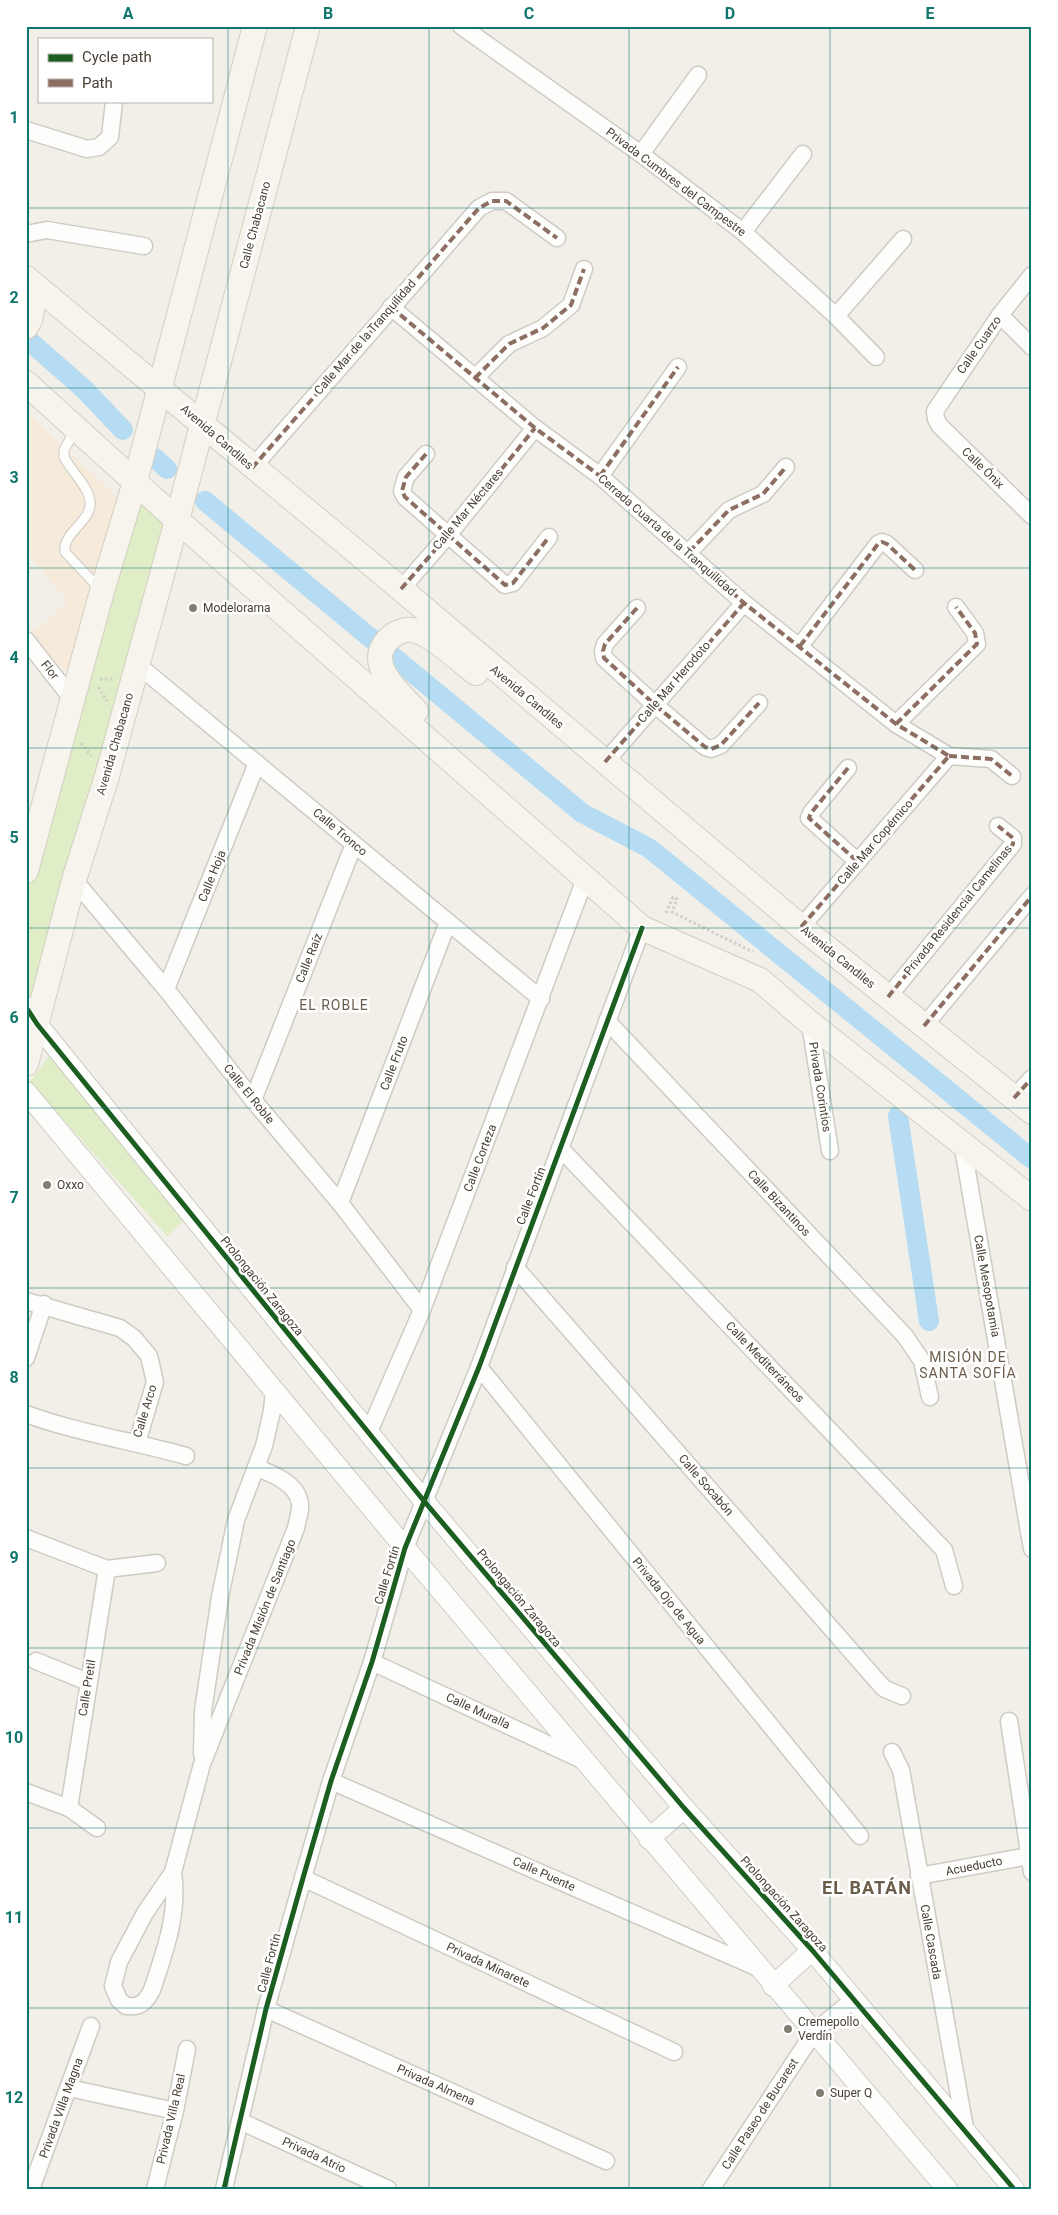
<svg xmlns="http://www.w3.org/2000/svg" width="1058" height="2215" viewBox="0 0 1058 2215" font-family="Roboto,sans-serif">
<rect width="100%" height="100%" fill="#f2efe8"/>
<polygon fill="#f6eada" points="26,412 117,497 69,668 64,669 31,634 68,602 26,551"/>
<g fill="#dfeec6">
<polygon points="135,495 167,521 34,1007 26,996 26,887"/>
<polygon points="49,1056 183,1221 167,1236 30,1082"/>
</g>
<g fill="none" stroke-linecap="round" stroke-linejoin="round">
<g stroke="#b5dcf3" stroke-width="20">
<polyline points="26,338 85,390 123,430"/>
<polyline points="155,458 167,469"/>
<polyline points="205,501 582,813 649,848 1032,1159"/>
<polyline points="898,1116 929,1321"/>
</g>
<g stroke="#cecbc4" stroke-width="11">
<path id="service" d="M 75,430 L 64,450 L 64,457 C 71,471 88,486 90,501 C 93,521 62,532 65,552 L 100,589"/>
</g>
<g stroke="#cecbc4" stroke-width="19">
<g id="minor">
<polyline points="461,26 641,154 743,232 836,316 876,357"/>
<polyline points="26,130 87,149 99,147 110,137 114,101"/>
<polyline points="641,154 698,75"/>
<polyline points="743,232 803,154"/>
<polyline points="26,234 47,230 144,246"/>
<polyline points="1032,275 1000,315 935,411 936,419 940,426 1032,516"/>
<polyline points="391,307 535,428 600,476 744,603 896,724 949,756"/>
<polyline points="1000,315 1032,347"/>
<polyline points="836,316 903,239"/>
<polyline points="475,378 509,344 543,328 571,305 584,269"/>
<polyline points="426,454 406,477 402,491 405,497 505,585 513,583 549,537"/>
<polyline points="252,468 479,208 492,201 506,201 557,238"/>
<polyline points="600,476 678,367"/>
<polyline points="689,552 729,510 763,494 786,467"/>
<polyline points="401,589 449,534 535,428"/>
<polyline points="637,608 605,644 603,651 604,658 654,704 705,747 711,749 721,745 759,703"/>
<polyline points="26,640 73,700"/>
<polyline points="800,646 878,544 882,542 887,544 915,570"/>
<polyline points="138,665 541,999"/>
<polyline points="896,724 977,644 975,633 956,607"/>
<polyline points="949,756 991,759 1012,776"/>
<polyline points="605,762 744,603"/>
<polyline points="848,768 811,813 809,818 858,862"/>
<polyline points="74,880 166,989 253,1100 340,1203 422,1310"/>
<polyline points="801,927 949,756"/>
<polyline points="166,989 257,763"/>
<polyline points="888,997 1013,844 1013,838 998,826"/>
<polyline points="607,1021 905,1336 922,1361 930,1397"/>
<polyline points="810,1023 830,1151"/>
<polyline points="924,1026 1032,896"/>
<polyline points="1014,1098 1032,1078"/>
<polyline points="253,1100 354,844"/>
<polyline points="962,1142 1032,1549"/>
<polyline points="560,1148 944,1550 954,1586"/>
<polyline points="340,1203 448,922"/>
<polyline points="515,1267 879,1683 885,1689 902,1696"/>
<polyline points="26,1301 120,1328 134,1338 149,1356 155,1382 137,1443"/>
<polyline points="26,1358 44,1304"/>
<polyline points="479,1367 860,1836"/>
<path d="M 26,1414 C 78,1433 133,1441 186,1456"/>
<polyline points="368,1434 422,1310 585,879"/>
<polyline points="26,1538 107,1569 157,1563"/>
<polyline points="36,1661 88,1682"/>
<polyline points="372,1662 582,1760"/>
<polyline points="1009,1721 1032,1872"/>
<polyline points="892,1752 901,1770 966,2134"/>
<polyline points="202,1754 203,1711 220,1597 236,1520 264,1446 272,1411 274,1390"/>
<polyline points="331,1781 758,1968"/>
<polyline points="26,1792 69,1808 97,1828"/>
<polyline points="69,1808 107,1569"/>
<path d="M 173,1872 C 179,1915 165,1950 152,1990 C 146,2002 140,2008 126,2006 L 119,2000 L 113,1986 L 119,1962 L 145,1913 L 173,1872 L 202,1764 L 296,1528 C 297,1521 301,1512 300,1504 C 298,1484 273,1474 257,1468"/>
<polyline points="919,1876 1029,1856"/>
<polyline points="303,1878 674,2052"/>
<polyline points="266,2009 606,2161"/>
<polyline points="69,2088 175,2111"/>
<polyline points="240,2121 388,2189"/>
<polyline points="31,2189 91,2026"/>
<polyline points="155,2189 175,2111 187,2049"/>
<polyline points="224,2189 266,2009 303,1878 331,1781 372,1662 405,1548 479,1367 642,928"/>
<polyline points="711,2189 814,2032 853,2000"/>
</g>
</g>
<g stroke="#cecbc4" stroke-width="22">
<g id="tertiary">
<polyline points="26,1007 37,1024 424,1501 684,1808 812,1950 1014,2189"/>
<polyline points="26,1092 405,1548 947,2189"/>
<polyline points="649,1839 684,1808"/>
<polyline points="773,1986 812,1950"/>
</g>
</g>
<g stroke="#d3cec0" stroke-width="26">
<g id="secondary">
<polyline points="26,278 401,589 801,927 1032,1112"/>
<path d="M 26,286 C 33,300 35,314 26,327"/>
<polyline points="26,383 177,520 642,928 760,980 810,1023 1032,1199"/>
<path d="M 416,711 C 398,692 361,661 392,636 C 399,631 408,628 417,631 C 435,637 460,661 476,673"/>
<polyline points="26,871 102,591 135,482 255,26"/>
<polyline points="26,1064 74,880 107,776 177,520 308,26"/>
</g>
</g>
<g stroke="#d2cfc9" stroke-width="3" stroke-dasharray="2.5 2.5" stroke-linecap="butt">
<polyline points="100,679 113,679"/>
<polyline points="98,687 107,701"/>
<polyline points="81,743 91,756"/>
<polyline points="666,913 673,897 677,899 672,912 753,952"/>
</g>
<use href="#service" stroke="#fdfdfc" stroke-width="9"/>
<use href="#minor" stroke="#fdfdfc" stroke-width="16"/>
<use href="#tertiary" stroke="#fdfdfc" stroke-width="20"/>
<use href="#secondary" stroke="#f7f4ee" stroke-width="24"/>
<g stroke="#8d6e63" stroke-width="4" stroke-dasharray="8 4" stroke-linecap="butt">
<polyline points="391,307 535,428 600,476 744,603 896,724 949,756"/>
<polyline points="475,378 509,344 543,328 571,305 584,269"/>
<polyline points="426,454 406,477 402,491 405,497 505,585 513,583 549,537"/>
<polyline points="252,468 479,208 492,201 506,201 557,238"/>
<polyline points="600,476 678,367"/>
<polyline points="689,552 729,510 763,494 786,467"/>
<polyline points="401,589 449,534 535,428"/>
<polyline points="637,608 605,644 603,651 604,658 654,704 705,747 711,749 721,745 759,703"/>
<polyline points="800,646 878,544 882,542 887,544 915,570"/>
<polyline points="896,724 977,644 975,633 956,607"/>
<polyline points="949,756 991,759 1012,776"/>
<polyline points="605,762 744,603"/>
<polyline points="848,768 811,813 809,818 858,862"/>
<polyline points="801,927 949,756"/>
<polyline points="888,997 1013,844 1013,838 998,826"/>
<polyline points="924,1026 1032,896"/>
<polyline points="1014,1098 1032,1078"/>
</g>
<g stroke="#fff" stroke-width="8">
<g id="cycleway">
<polyline points="26,1007 37,1024 424,1501 684,1808 812,1950 1014,2189"/>
<polyline points="224,2189 266,2009 303,1878 331,1781 372,1662 405,1548 479,1367 642,928"/>
</g>
</g>
<use href="#cycleway" stroke="#1b5e20" stroke-width="5"/>
</g>
<path fill="none" stroke="#0f766e" stroke-width="1" stroke-opacity="0.55" d="M 228,26 L 228,2189M 429,26 L 429,2189M 629,26 L 629,2189M 830,26 L 830,2189M 26,208 L 1032,208M 26,388 L 1032,388M 26,568 L 1032,568M 26,748 L 1032,748M 26,928 L 1032,928M 26,1108 L 1032,1108M 26,1288 L 1032,1288M 26,1468 L 1032,1468M 26,1648 L 1032,1648M 26,1828 L 1032,1828M 26,2008 L 1032,2008"/>
<g fill="#847d73" stroke="#fff" stroke-width="2">
<circle cx="193" cy="608" r="5"/>
<circle cx="47" cy="1185" r="5"/>
<circle cx="788" cy="2029" r="5"/>
<circle cx="820" cy="2093" r="5"/>
</g>
<g text-anchor="middle" dominant-baseline="central" stroke-width="5" stroke-linejoin="round" paint-order="stroke">
<g font-size="12" fill="#484034" stroke="#fff">
<text transform="translate(676 182) rotate(37)">Privada Cumbres del Campestre</text>
<text transform="translate(255 225) rotate(-75)">Calle Chabacano</text>
<text transform="translate(365 337) rotate(-49)">Calle Mar de la Tranquilidad</text>
<text transform="translate(979 345) rotate(-55)">Calle Cuarzo</text>
<text transform="translate(217 437) rotate(41)">Avenida Candiles</text>
<text transform="translate(983 468) rotate(44)">Calle Ónix</text>
<text transform="translate(468 509) rotate(-50)">Calle Mar Néctares</text>
<text transform="translate(667 535) rotate(41)">Cerrada Cuarta de la Tranquilidad</text>
<text transform="translate(50 670) rotate(52)">Flor</text>
<text transform="translate(674 682) rotate(-49)">Calle Mar Herodoto</text>
<text transform="translate(527 697) rotate(40)">Avenida Candiles</text>
<text transform="translate(115 744) rotate(-74)">Avenida Chabacano</text>
<text transform="translate(340 832) rotate(40)">Calle Tronco</text>
<text transform="translate(875 842) rotate(-49)">Calle Mar Copérnico</text>
<text transform="translate(212 876) rotate(-68)">Calle Hoja</text>
<text transform="translate(958 910) rotate(-51)">Privada Residencial Camelinas</text>
<text transform="translate(838 957) rotate(39)">Avenida Candiles</text>
<text transform="translate(309 958) rotate(-68)">Calle Raíz</text>
<text transform="translate(394 1063) rotate(-69)">Calle Fruto</text>
<text transform="translate(820 1087) rotate(81)">Privada Corintios</text>
<text transform="translate(249 1094) rotate(51)">Calle El Roble</text>
<text transform="translate(480 1158) rotate(-69)">Calle Corteza</text>
<text transform="translate(531 1196) rotate(-69)">Calle Fortín</text>
<text transform="translate(779 1203) rotate(47)">Calle Bizantinos</text>
<text transform="translate(262 1286) rotate(51)">Prolongación Zaragoza</text>
<text transform="translate(987 1286) rotate(80)">Calle Mesopotamia</text>
<text transform="translate(765 1362) rotate(46)">Calle Mediterráneos</text>
<text transform="translate(145 1411) rotate(-73)">Calle Arco</text>
<text transform="translate(706 1485) rotate(49)">Calle Socabón</text>
<text transform="translate(387 1575) rotate(-73)">Calle Fortín</text>
<text transform="translate(519 1598) rotate(50)">Prolongación Zaragoza</text>
<text transform="translate(669 1601) rotate(51)">Privada Ojo de Agua</text>
<text transform="translate(265 1607) rotate(-68)">Privada Misión de Santiago</text>
<text transform="translate(87 1688) rotate(-81)">Calle Pretil</text>
<text transform="translate(478 1711) rotate(25)">Calle Muralla</text>
<text transform="translate(974 1866) rotate(-11)">Acueducto</text>
<text transform="translate(544 1874) rotate(24)">Calle Puente</text>
<text transform="translate(784 1904) rotate(48)">Prolongación Zaragoza</text>
<text transform="translate(931 1942) rotate(80)">Calle Cascada</text>
<text transform="translate(269 1963) rotate(-75)">Calle Fortín</text>
<text transform="translate(488 1965) rotate(25)">Privada Minarete</text>
<text transform="translate(436 2085) rotate(24)">Privada Almena</text>
<text transform="translate(61 2108) rotate(-70)">Privada Villa Magna</text>
<text transform="translate(760 2114) rotate(-57)">Calle Paseo de Bucarest</text>
<text transform="translate(171 2119) rotate(-77)">Privada Villa Real</text>
<text transform="translate(314 2155) rotate(25)">Privada Atrio</text>
</g>
<g font-size="12" fill="#484034" stroke="#fff" text-anchor="start">
<text x="203" y="608">Modelorama</text>
<text x="57" y="1185">Oxxo</text>
<text x="798" y="2022">Cremepollo<tspan x="798" dy="14">Verdín</tspan></text>
<text x="830" y="2093">Super Q</text>
</g>
<g font-size="14" letter-spacing="1" fill="#6c5d4a" stroke="#fff">
<text x="334" y="1005">EL ROBLE</text>
<text x="968" y="1357">MISIÓN DE<tspan x="968" dy="16">SANTA SOFÍA</tspan></text>
</g>
<g font-size="18" font-weight="bold" letter-spacing="1" fill="#6c5d4a" stroke="#fff">
<text x="867" y="1887">EL BATÁN</text>
</g>
</g>
<rect width="1058" height="2215" fill="none" stroke="#ffffff" stroke-width="55"/>
<rect x="38" y="38" width="175" height="65" fill="#ffffff" stroke="#b6b3ae"/>
<rect x="48" y="54" width="25" height="8" fill="#1b5e20" stroke="#b6b3ae"/>
<text x="82" y="62" font-size="15" fill="#484034">Cycle path</text>
<rect x="48" y="79" width="25" height="8" fill="#8d6e63" stroke="#b6b3ae"/>
<text x="82" y="88" font-size="15" fill="#484034">Path</text>
<rect x="28" y="28" width="1002" height="2160" fill="none" stroke="#0f766e" stroke-width="2"/>
<g font-size="16" text-anchor="middle" font-weight="bold" fill="#0f766e">
<text x="128" y="19">A</text>
<text x="328" y="19">B</text>
<text x="529" y="19">C</text>
<text x="730" y="19">D</text>
<text x="930" y="19">E</text>
<text x="14" y="123">1</text>
<text x="14" y="303">2</text>
<text x="14" y="483">3</text>
<text x="14" y="663">4</text>
<text x="14" y="843">5</text>
<text x="14" y="1023">6</text>
<text x="14" y="1203">7</text>
<text x="14" y="1383">8</text>
<text x="14" y="1563">9</text>
<text x="14" y="1743">10</text>
<text x="14" y="1923">11</text>
<text x="14" y="2103">12</text>
</g>
</svg>
